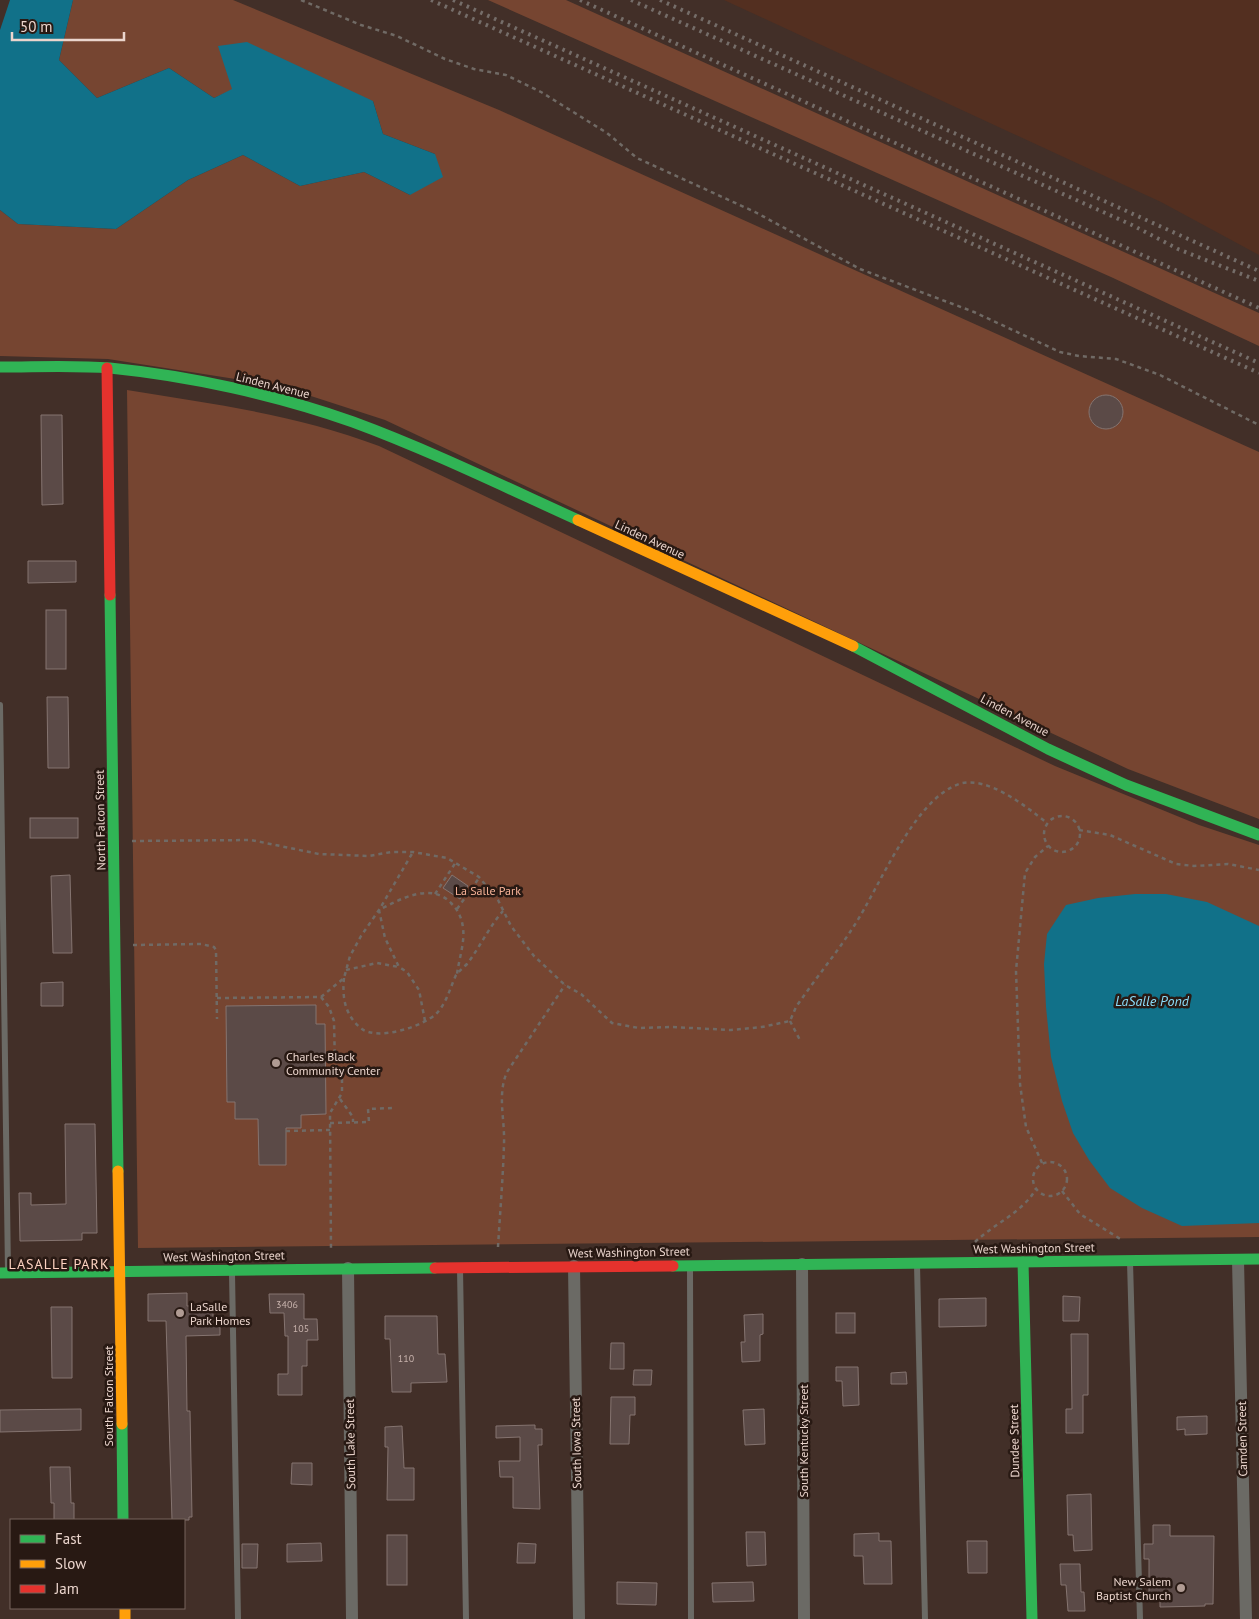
<svg xmlns="http://www.w3.org/2000/svg" width="1259" height="1619" viewBox="0 0 1259 1619" font-family="'PT Sans',sans-serif">
<rect width="100%" height="100%" fill="#422f28"/>
<polygon fill="#532f20" points="724,0 1259,0 1259,255 1161,202"/>
<g fill="#764531">
<polygon points="73,0 233,0 499,110 1259,452 1259,819 1128,769 385,420 280,386 108,359 0,356 0,210 18,224 116,229 188,180 243,155 300,186 364,172 410,195 435,154 383,134 373,101 232,90 214,98 169,68 97,98 59,60"/>
<polygon points="488,0 566,0 1259,313 1259,346 1111,277"/>
<path d="M 127,390 C 214,404 297,415 379,446 L 1055,766 L 1199,825 L 1259,845 L 1259,1237 L 138,1248 Z"/>
</g>
<g fill="#117189">
<polygon points="10,0 73,0 59,60 97,98 169,68 214,98 232,89 218,46 247,42 373,101 383,134 435,154 443,177 410,195 364,172 300,186 243,155 188,180 116,229 18,224 0,210 0,30"/>
<polygon points="1135,894 1166,894 1207,902 1259,926 1259,1223 1182,1226 1142,1208 1110,1188 1089,1160 1073,1133 1062,1101 1051,1057 1046,1007 1044,964 1047,934 1066,905 1098,898"/>
</g>
<g fill="#5b4a47" stroke="#857470">
<circle cx="1106" cy="412" r="17"/>
<polygon points="41,415 62,415 63,504 42,505"/>
<polygon points="28,561 76,561 76,582 28,583"/>
<rect x="46" y="610" width="20" height="59"/>
<polygon points="47,697 68,697 69,768 48,768"/>
<rect x="30" y="818" width="48" height="20"/>
<polygon points="70,875 72,953 53,953 51,876"/>
<polygon points="452,875 468,886 460,899 443,888"/>
<polygon points="63,982 63,1006 41,1006 41,983"/>
<polygon points="316,1005 316,1024 325,1024 326,1114 301,1115 301,1128 286,1128 286,1165 259,1165 258,1119 235,1119 235,1102 227,1102 226,1006"/>
<polygon points="65,1124 95,1124 97,1233 82,1233 82,1240 20,1241 19,1193 31,1193 31,1205 66,1204"/>
<polygon points="187,1293 187,1306 213,1305 213,1320 220,1320 220,1335 186,1336 187,1411 190,1411 192,1517 189,1517 189,1520 172,1520 166,1321 148,1321 148,1294"/>
<polygon points="269,1294 304,1294 304,1319 317,1319 318,1340 307,1340 307,1366 302,1366 302,1395 278,1395 278,1374 288,1374 288,1336 285,1336 284,1313 270,1313"/>
<polygon points="1063,1296 1080,1297 1079,1321 1063,1321"/>
<polygon points="986,1298 986,1326 939,1327 939,1299"/>
<polygon points="51,1307 72,1307 72,1378 52,1378"/>
<rect x="836" y="1313" width="19" height="20"/>
<polygon points="763,1314 763,1334 760,1335 760,1361 742,1362 741,1342 745,1342 744,1315"/>
<polygon points="385,1316 437,1316 438,1354 445,1354 447,1382 411,1383 411,1392 392,1392 390,1339 385,1339"/>
<polygon points="1071,1334 1088,1334 1088,1395 1083,1395 1083,1433 1066,1433 1066,1409 1072,1409"/>
<polygon points="611,1343 624,1343 624,1369 610,1369"/>
<polygon points="836,1367 858,1367 859,1405 843,1406 842,1381 836,1381"/>
<polygon points="634,1370 652,1370 651,1385 633,1385"/>
<polygon points="906,1372 907,1384 891,1384 891,1373"/>
<polygon points="611,1397 635,1397 635,1415 630,1415 629,1444 610,1444"/>
<polygon points="81,1409 81,1430 0,1432 0,1410"/>
<polygon points="764,1409 765,1444 745,1445 743,1410"/>
<polygon points="1207,1416 1207,1434 1185,1435 1185,1429 1177,1430 1177,1417"/>
<polygon points="535,1425 535,1429 542,1429 542,1445 538,1445 540,1509 513,1508 513,1477 500,1477 499,1461 520,1461 520,1437 496,1438 496,1426"/>
<polygon points="402,1426 404,1468 414,1468 414,1500 387,1500 388,1447 385,1447 385,1427"/>
<polygon points="292,1463 312,1463 312,1485 291,1484"/>
<polygon points="50,1467 70,1467 71,1503 74,1503 74,1520 54,1520 54,1503 51,1503"/>
<polygon points="1091,1494 1092,1550 1074,1551 1073,1535 1068,1535 1067,1495"/>
<polygon points="1153,1525 1170,1525 1170,1536 1214,1536 1213,1604 1205,1604 1205,1606 1160,1607 1160,1600 1149,1600 1149,1559 1144,1559 1144,1544 1153,1544"/>
<polygon points="746,1532 765,1532 766,1565 747,1566"/>
<polygon points="879,1533 879,1541 891,1541 892,1584 864,1584 863,1556 854,1556 854,1534"/>
<rect x="387" y="1535" width="20" height="50"/>
<polygon points="967,1541 987,1541 987,1573 968,1573"/>
<polygon points="321,1543 322,1561 287,1562 287,1544"/>
<polygon points="518,1543 536,1544 535,1563 517,1563"/>
<polygon points="242,1544 258,1544 257,1568 242,1568"/>
<polygon points="1060,1564 1080,1564 1081,1592 1084,1592 1085,1611 1068,1611 1066,1585 1061,1585"/>
<polygon points="617,1582 657,1583 656,1605 617,1604"/>
<polygon points="753,1582 754,1601 713,1602 712,1583"/>
</g>
<g fill="none" stroke-linecap="round" stroke-linejoin="round">
<g stroke="#706a65" stroke-width="2.5" stroke-dasharray="4 4" stroke-linecap="butt">
<polyline points="301,0 361,25 397,36 445,59 474,69 506,75 541,92 607,133 637,158 755,212 860,269 974,312 1060,352 1079,356 1116,359 1160,375 1259,425"/>
<circle cx="1062" cy="834" r="18"/>
<polyline points="1079,830 1110,835 1176,864 1194,866 1228,864 1259,870"/>
<path d="M 132,841 L 251,840 L 319,854 L 369,856 L 391,852 L 413,852 L 447,858 L 479,877 L 498,900 L 511,926 L 534,956 L 565,985 L 581,994 L 612,1023 L 639,1028 L 671,1027 L 731,1030 L 762,1027 L 790,1021 L 796,1007 C 815,979 836,954 854,926 C 879,888 914,799 959,784 C 987,775 1027,807 1047,823"/>
<polyline points="435,894 456,862"/>
<polyline points="457,909 479,878"/>
<polyline points="133,945 201,944 214,947 216,950 217,1019"/>
<polyline points="346,970 377,963 399,967"/>
<path d="M 344,978 C 342,998 345,1016 362,1029 C 379,1041 424,1026 437,1013 C 447,1002 450,988 456,975 C 459,971 463,968 467,964 C 480,947 489,927 503,911"/>
<polyline points="321,997 329,1007 334,1021 335,1065 342,1075 342,1093 330,1113 331,1249"/>
<polyline points="217,998 321,997 344,978 350,956 361,936 379,910 413,852"/>
<path d="M 425,1021 L 419,990 L 407,972 L 399,967 L 385,938 L 379,910 C 400,899 431,882 451,903 C 458,910 462,918 463,928 C 465,942 459,959 457,974"/>
<polyline points="790,1021 801,1042"/>
<polyline points="340,1099 353,1117 353,1122"/>
<polyline points="330,1123 369,1122 368,1109 392,1108"/>
<polyline points="286,1131 330,1130"/>
<circle cx="1050" cy="1179" r="17"/>
<polyline points="1042,1163 1026,1127 1020,1084 1016,971 1025,873 1035,857 1048,846"/>
<polyline points="1062,1191 1080,1214 1122,1240"/>
<path d="M 975,1242 C 995,1223 1022,1213 1036,1189"/>
<path d="M 498,1247 C 500,1213 503,1178 504,1144 C 505,1119 497,1095 507,1072 L 565,985"/>
</g>
<g stroke="#6b6a65" stroke-width="6">
<polyline points="0,705 8,1272"/>
<polyline points="1130,1262 1140,1619"/>
<polyline points="917,1264 925,1619"/>
<polyline points="690,1268 691,1619"/>
<polyline points="460,1269 466,1619"/>
<polyline points="232,1273 238,1619"/>
</g>
<g stroke="#6b6a65" stroke-width="12">
<polyline points="1238,1260 1246,1619"/>
<polyline points="802,1264 804,1619"/>
<polyline points="574,1266 579,1619"/>
<polyline points="348,1268 352,1619"/>
</g>
<g stroke="#30b455" stroke-width="11">
<path d="M 0,367 C 36,367 74,365 110,368 C 190,376 277,395 353,422 C 429,450 503,486 578,520"/>
<polyline points="110,595 118,1171"/>
<polyline points="853,646 1048,749 1126,785 1259,835"/>
<polyline points="1023,1262 1032,1619"/>
<polyline points="673,1266 1259,1259"/>
<polyline points="0,1273 435,1268"/>
<polyline points="122,1424 123,1520"/>
</g>
<g stroke="#ff9f0a" stroke-width="11">
<polyline points="578,520 853,646"/>
<polyline points="118,1171 122,1424"/>
<polyline points="125,1608 125,1619"/>
</g>
<g stroke="#e5322d" stroke-width="11">
<polyline points="107,368 110,595"/>
<polyline points="435,1268 673,1266"/>
</g>
<g stroke="#756d69" stroke-width="4" stroke-dasharray="2.5 5" stroke-linecap="butt">
<polyline points="431,0 1259,373"/>
<polyline points="453,0 1259,363"/>
<polyline points="580,0 1259,308"/>
<polyline points="631,0 1132,225 1178,249 1259,281"/>
<polyline points="660,0 1259,271"/>
</g>
</g>
<g fill="#b09b93" stroke="#281913" stroke-width="2">
<circle cx="276" cy="1063" r="5"/>
<circle cx="180" cy="1313" r="5"/>
<circle cx="1181" cy="1588" r="5"/>
</g>
<g text-anchor="middle" dominant-baseline="central" stroke-width="5" stroke-linejoin="round" paint-order="stroke">
<g font-size="10" fill="#c7b2ac">
<text x="287" y="1304">3406</text>
<text x="301" y="1328">105</text>
<text x="406" y="1358">110</text>
</g>
<g font-size="12" fill="#ebd5cd" stroke="#281913">
<text transform="translate(273 385) rotate(14)">Linden Avenue</text>
<text transform="translate(650 539) rotate(25)">Linden Avenue</text>
<text transform="translate(1015 715) rotate(28)">Linden Avenue</text>
<text transform="translate(100 820) rotate(-91)">North Falcon Street</text>
<text transform="translate(1034 1248) rotate(-1)">West Washington Street</text>
<text transform="translate(629 1252) rotate(-1)">West Washington Street</text>
<text transform="translate(224 1256) rotate(-1)">West Washington Street</text>
<text transform="translate(108 1396) rotate(-90)">South Falcon Street</text>
<text transform="translate(1242 1439) rotate(-91)">Camden Street</text>
<text transform="translate(803 1441) rotate(-90)">South Kentucky Street</text>
<text transform="translate(1014 1441) rotate(-91)">Dundee Street</text>
<text transform="translate(576 1443) rotate(-91)">South Iowa Street</text>
<text transform="translate(350 1444) rotate(-91)">South Lake Street</text>
</g>
<g font-size="12" fill="#f8b398" stroke="#281913">
<text x="488" y="890">La Salle Park</text>
</g>
<g font-size="12" fill="#ebd5cd" stroke="#281913" text-anchor="start">
<text x="286" y="1056">Charles Black<tspan x="286" dy="14">Community Center</tspan></text>
<text x="190" y="1306">LaSalle<tspan x="190" dy="14">Park Homes</tspan></text>
<text x="1171" y="1581" text-anchor="end">New Salem<tspan x="1171" dy="14">Baptist Church</tspan></text>
</g>
<g font-size="14" font-style="italic" fill="#8bddfa" stroke="#281913">
<text x="1152" y="1001">LaSalle Pond</text>
</g>
<g font-size="14" letter-spacing="1" fill="#fdd2c1" stroke="#281913">
<text x="59" y="1264">LASALLE PARK</text>
</g>
</g>
<rect x="10" y="1519" width="175" height="90" fill="#281913" stroke="#76645d"/>
<rect x="20" y="1535" width="25" height="8" fill="#30b455" stroke="#76645d"/>
<text x="55" y="1544" font-size="15" fill="#ebd5cd">Fast</text>
<rect x="20" y="1560" width="25" height="8" fill="#ff9f0a" stroke="#76645d"/>
<text x="55" y="1569" font-size="15" fill="#ebd5cd">Slow</text>
<rect x="20" y="1585" width="25" height="8" fill="#e5322d" stroke="#76645d"/>
<text x="55" y="1594" font-size="15" fill="#ebd5cd">Jam</text>
<path d="M12 32v8h112v-8" fill="none" stroke="#ebd5cd" stroke-width="2.5"/>
<text x="20" y="32" font-size="15" fill="#ebd5cd" stroke="#281913" stroke-width="4" paint-order="stroke">50 m</text>
</svg>
